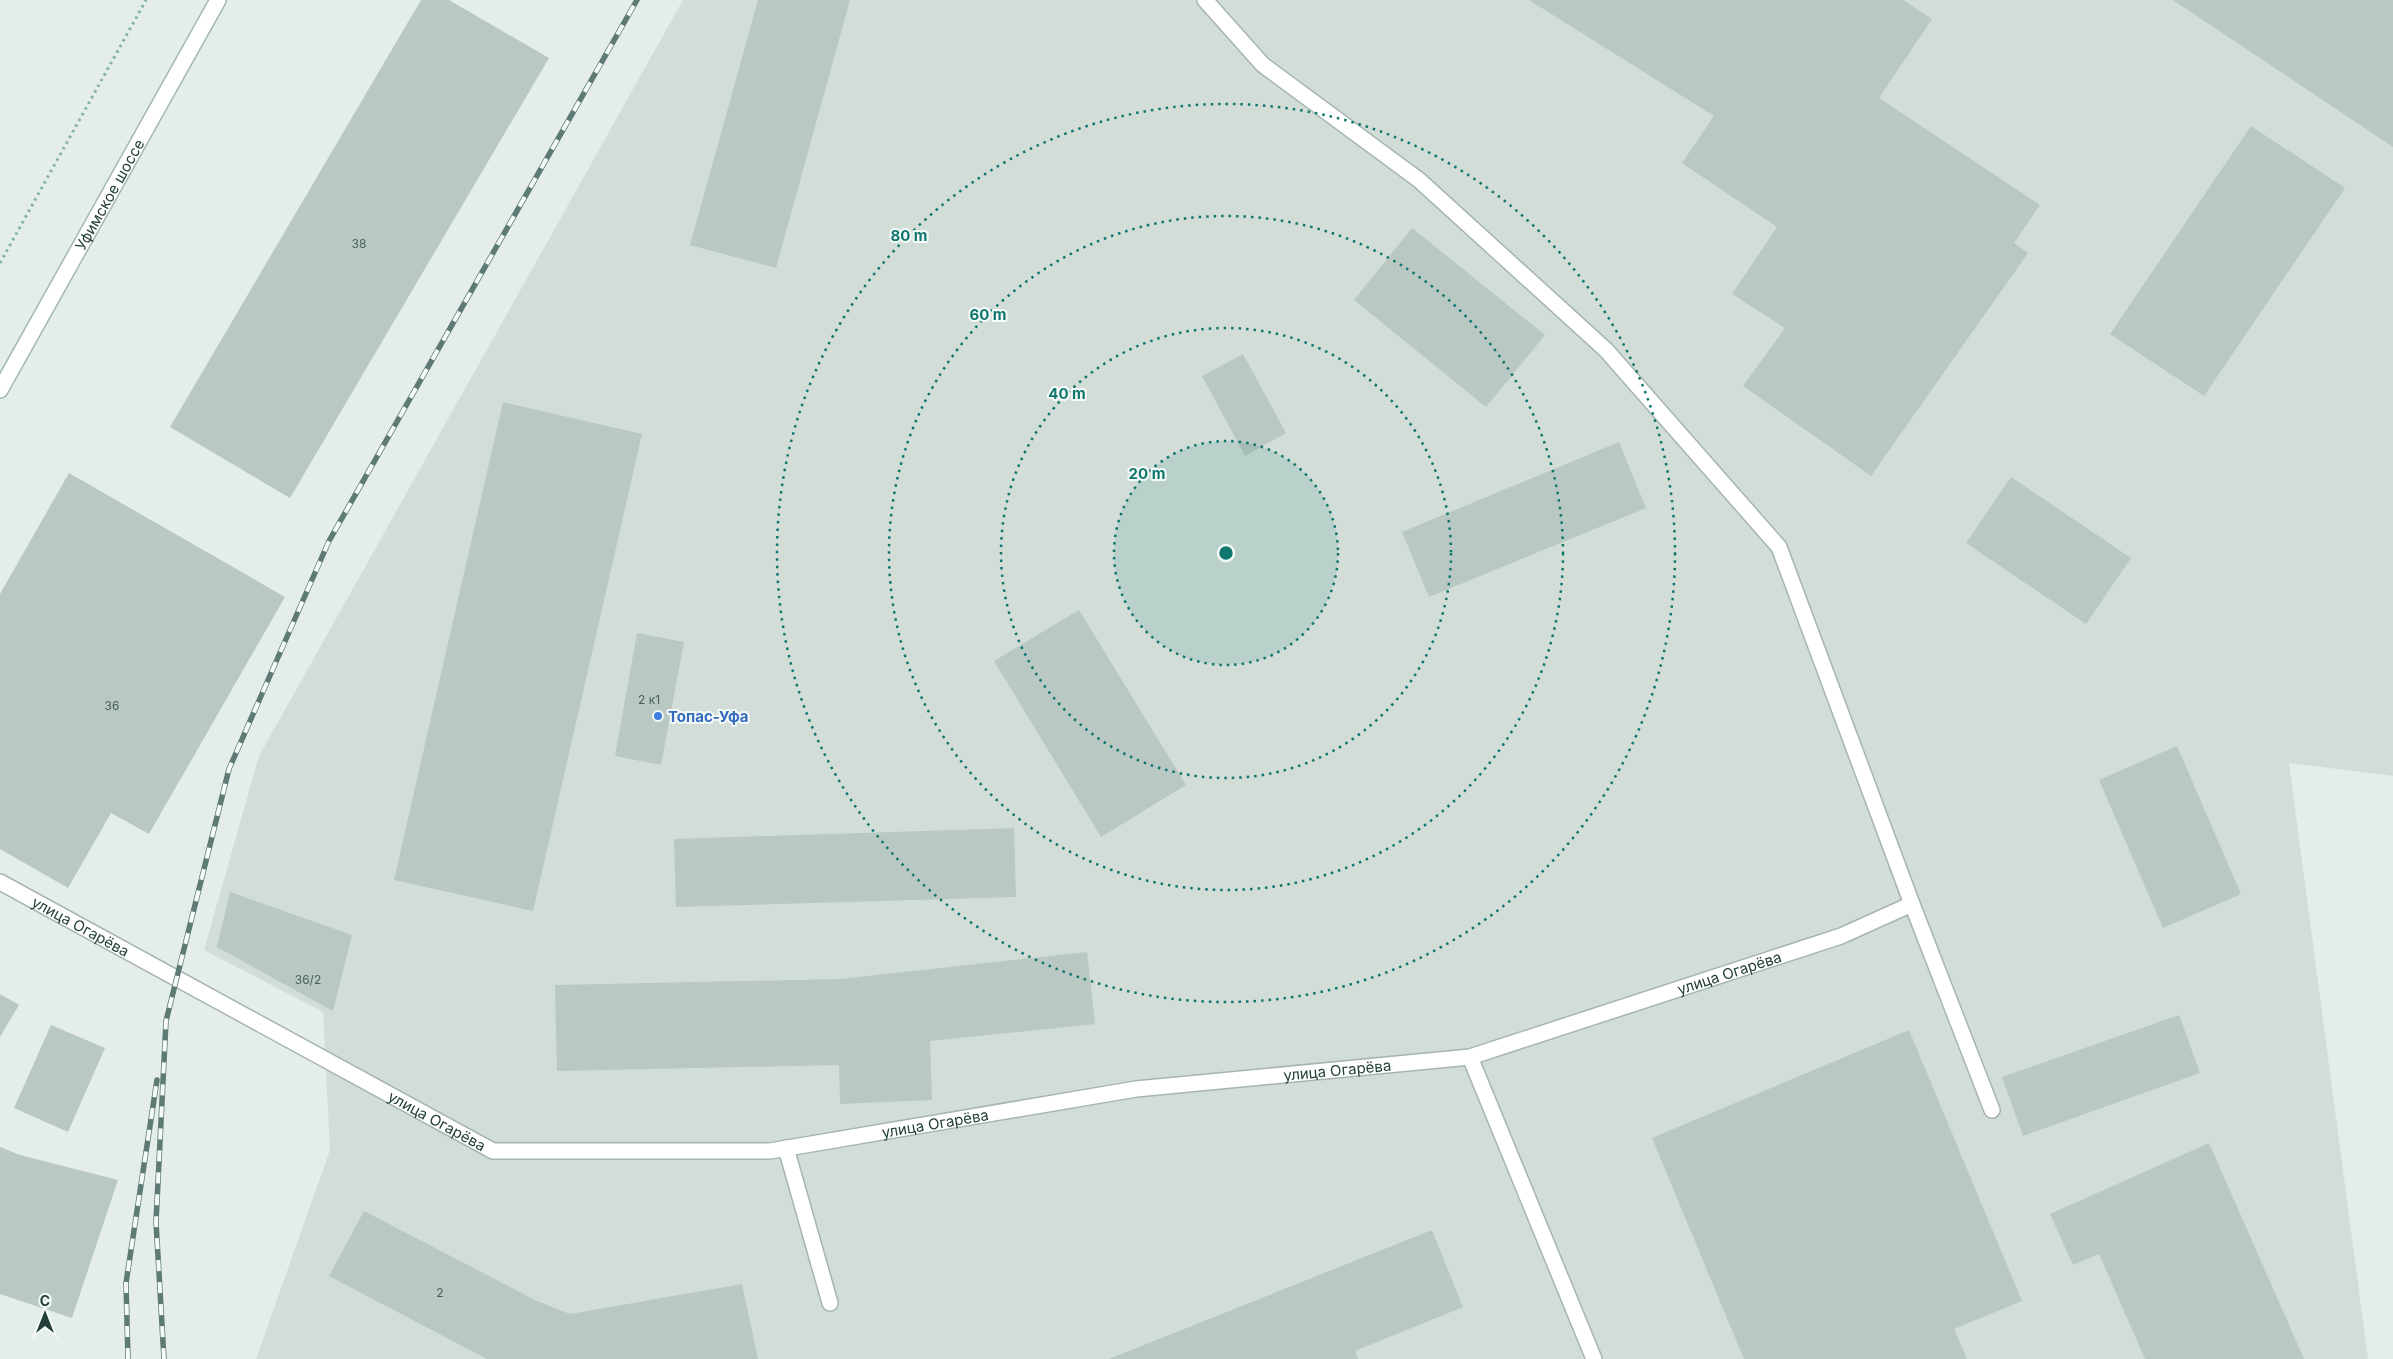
<svg xmlns="http://www.w3.org/2000/svg" width="2393" height="1359" viewBox="0 0 2393 1359" font-family="Inter,sans-serif">
<rect width="100%" height="100%" fill="#e4ede9"/>
<polygon fill="#d2ddd8" points="683,0 2393,0 2393,776 2289,763 2368,1359 256,1359 330,1150 323,1012 204,950 259,756"/>
<g fill="#b9c8c2">
<polygon points="421,0 449,0 549,58 290,498 170,427"/>
<polygon points="758,0 850,0 776,268 690,245"/>
<polygon points="1529,0 1903,0 1932,19 1879,98 2040,205 2014,243 2028,253 1871,476 1743,386 1785,328 1732,294 1777,227 1682,163 1714,116"/>
<polygon points="2173,0 2393,0 2393,147"/>
<polygon points="2251,126 2345,188 2204,396 2110,334"/>
<polygon points="1412,228 1545,335 1486,407 1354,300"/>
<polygon points="1243,354 1286,433 1245,456 1202,376"/>
<polygon points="503,402 642,434 533,911 394,880"/>
<polygon points="1619,442 1646,508 1429,597 1402,532"/>
<polygon points="69,473 285,597 149,834 111,813 68,888 0,849 0,594"/>
<polygon points="2011,477 2131,558 2086,624 1966,543"/>
<polygon points="1079,610 1186,785 1101,837 994,661"/>
<polygon points="637,633 684,642 661,765 615,756"/>
<polygon points="2177,746 2241,894 2163,928 2099,780"/>
<polygon points="1014,828 1016,897 676,907 674,839"/>
<polygon points="230,892 352,935 333,1011 217,947"/>
<polygon points="1087,952 1095,1024 930,1041 932,1100 840,1104 839,1065 557,1071 555,985 840,979"/>
<polygon points="0,994 19,1005 0,1037"/>
<polygon points="2179,1015 2200,1073 2023,1136 2002,1077"/>
<polygon points="51,1025 105,1048 68,1132 14,1108"/>
<polygon points="1909,1030 2022,1301 1954,1329 1967,1359 1744,1359 1652,1138"/>
<polygon points="2209,1143 2304,1359 2145,1359 2099,1254 2073,1265 2050,1214"/>
<polygon points="0,1147 20,1155 118,1180 72,1318 0,1294"/>
<polygon points="364,1211 537,1301 570,1314 742,1284 758,1359 487,1359 329,1276"/>
<polygon points="1432,1230 1463,1307 1355,1351 1358,1359 1109,1359"/>
</g>
<g fill="none" stroke-linecap="round" stroke-linejoin="round">
<g stroke="#a6b5b1" stroke-width="18">
<g id="service">
<polyline points="1205,0 1263,65 1419,180 1606,350 1779,547 1912,904 1992,1110"/>
<polyline points="1470,1057 1594,1359"/>
<polyline points="786,1148 830,1303"/>
</g>
</g>
<g stroke="#a6b5b1" stroke-width="18">
<g id="minor">
<path id="s1" d="M 0,882 L 493,1151 L 770,1151 L 1136,1089 L 1470,1057 L 1841,936 L 1912,904"/>
</g>
</g>
<g stroke="#a2b9b2" stroke-width="18">
<g id="secondary">
<path id="s2" d="M 0,390 L 218,0"/>
</g>
</g>
<polyline stroke="#84b1a5" stroke-width="3" stroke-dasharray="2.5 4" stroke-linecap="butt" points="0,263 146,0"/>
<use href="#service" stroke="#fff" stroke-width="15"/>
<use href="#minor" stroke="#fff" stroke-width="15"/>
<use href="#secondary" stroke="#fff" stroke-width="15"/>
<g stroke="#5e7a74" stroke-width="5.5">
<g id="rail">
<polyline points="128,1359 126,1283 157,1080"/>
<polyline points="164,1359 156,1222 166,1021 229,769 329,541 637,0"/>
</g>
</g>
<use href="#rail" stroke="#f4faf7" stroke-width="4" stroke-dasharray="11" stroke-linecap="butt"/>
</g>
<circle cx="1226" cy="553" r="112" fill="#0f766e" fill-opacity=".12"/>
<g fill="none" stroke="#0f766e" stroke-width="2.5" stroke-dasharray="2.5 5">
<circle cx="1226" cy="553" r="112"/>
<circle cx="1226" cy="553" r="225"/>
<circle cx="1226" cy="553" r="337"/>
<circle cx="1226" cy="553" r="449"/>
</g>
<circle fill="#3f7fe0" stroke="#f4faf7" stroke-width="2" cx="658" cy="716" r="5"/>
<g text-anchor="middle" dominant-baseline="central" stroke-width="4" stroke-linejoin="round" paint-order="stroke">
<g font-size="12" fill="#48615b">
<text x="359" y="243">38</text>
<text x="649" y="699">2 к1</text>
<text x="112" y="705">36</text>
<text x="308" y="979">36/2</text>
<text x="440" y="1292">2</text>
</g>
<g font-size="15" fill="#233f39" stroke="#f4faf7">
<text stroke="none"><textPath href="#s2" startOffset="224">Уфимское шоссе</textPath></text>
<text stroke="none"><textPath href="#s1" startOffset="92">улица Огарёва</textPath></text>
<text stroke="none"><textPath href="#s1" startOffset="1818">улица Огарёва</textPath></text>
<text stroke="none"><textPath href="#s1" startOffset="1412">улица Огарёва</textPath></text>
<text stroke="none"><textPath href="#s1" startOffset="498">улица Огарёва</textPath></text>
<text stroke="none"><textPath href="#s1" startOffset="1006">улица Огарёва</textPath></text>
</g>
<g font-size="15" font-weight="bold" fill="#366cbe" stroke="#f4faf7" text-anchor="start">
<text x="668" y="716">Топас-Уфа</text>
</g>
</g>
<circle cx="1226" cy="553" r="8" fill="#0f766e" stroke="#f4faf7" stroke-width="2.5"/>
<g font-size="15" text-anchor="middle" font-weight="bold" fill="#0f766e" stroke="#f4faf7" stroke-width="4" stroke-linejoin="round" paint-order="stroke">
<text x="909" y="241">80 m</text>
<text x="988" y="320">60 m</text>
<text x="1067" y="399">40 m</text>
<text x="1147" y="479">20 m</text>
</g>
<g transform="translate(45 1314)" stroke="#f4faf7" stroke-width="4" paint-order="stroke">
<path d="M0-4L9 19L0 12L-9 19Z" fill="#233f39"/>
<text y="-8" font-size="14" font-weight="bold" text-anchor="middle" fill="#233f39">С</text>
</g>
</svg>
